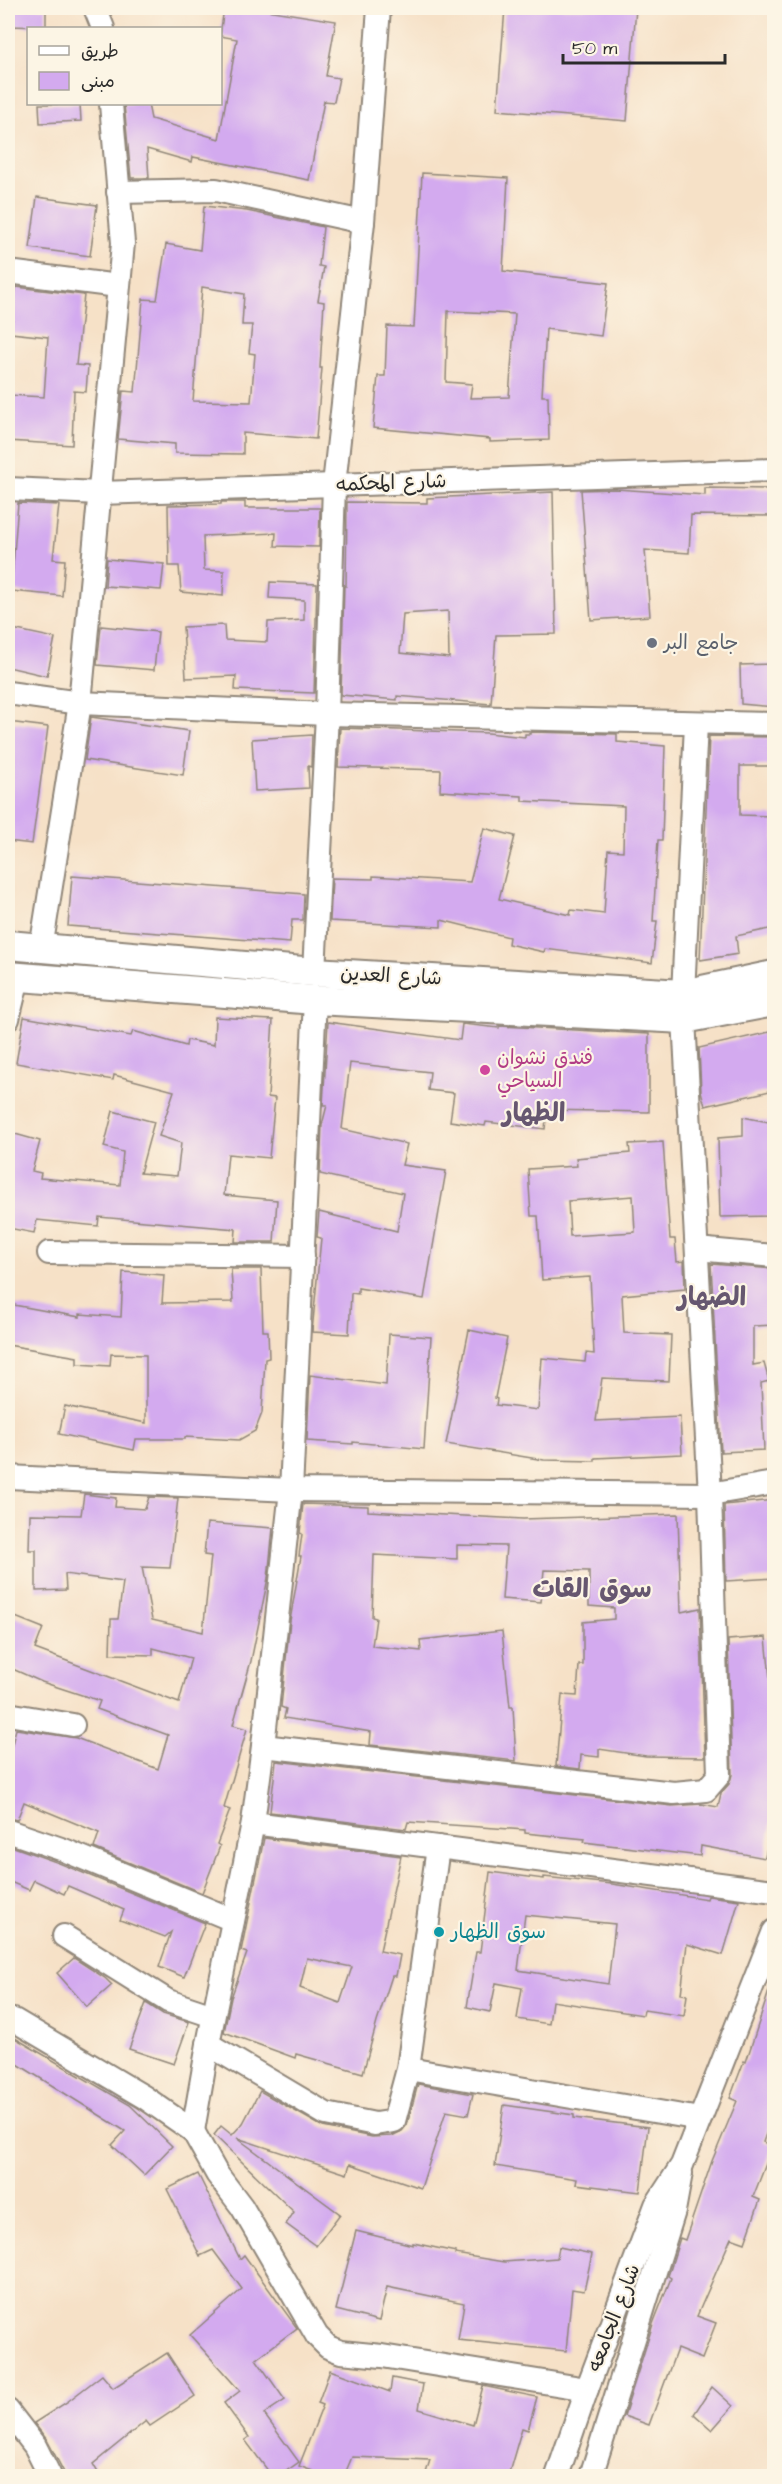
<svg xmlns="http://www.w3.org/2000/svg" width="782" height="2484" viewBox="0 0 782 2484" font-family="'Architects Daughter','Playpen Sans Arabic',sans-serif">
<rect width="100%" height="100%" fill="#fcf5e5"/>
<filter id="ink" filterUnits="userSpaceOnUse"><feTurbulence type="fractalNoise" baseFrequency=".0167" numOctaves="2"/><feDisplacementMap in="SourceGraphic" scale="12" xChannelSelector="R" yChannelSelector="G"/><feConvolveMatrix kernelMatrix="1 2 1 2 8 2 1 2 1" color-interpolation-filters="sRGB"/></filter>
<filter id="wash" filterUnits="userSpaceOnUse"><feTurbulence type="fractalNoise" baseFrequency=".008" numOctaves="4" result="noise"/><feDisplacementMap in="SourceGraphic" scale="24" xChannelSelector="R" yChannelSelector="G"/><feGaussianBlur stdDeviation="1.35" result="paint"/><feColorMatrix in="noise" values="0 0 0 0 0 0 0 0 0 0 0 0 0 0 0 0 0 1.4 0 .05"/><feComposite in="paint" operator="in"/></filter>
<g filter="url(#wash)">
<rect width="100%" height="100%" fill="#f6e1c7"/>
<g id="blocks">
<g fill="#d3aaef" fill-rule="evenodd">
<polygon points="8,8 46,8 46,27 8,26"/>
<polygon points="224,8 254,8 336,21 326,76 339,78 334,102 324,101 309,180 193,157 192,162 147,149 149,178 131,178 124,104 148,104 151,119 219,139 237,39 220,36"/>
<polygon points="505,8 636,8 627,121 497,110"/>
<polygon points="39,104 80,104 81,121 40,123"/>
<path d="M 422,173 L 508,178 L 503,271 L 608,283 L 601,336 L 546,329 L 542,396 L 548,396 L 549,440 L 490,442 L 490,439 L 373,428 L 378,376 L 385,376 L 387,326 L 414,327 ZM 448,311 L 515,314 L 509,397 L 470,398 L 472,384 L 446,382 Z"/>
<polygon points="37,197 97,205 90,256 30,248"/>
<path d="M 204,206 L 247,211 L 323,227 L 319,266 L 324,267 L 318,301 L 324,302 L 320,368 L 322,368 L 316,439 L 243,433 L 243,454 L 175,453 L 175,444 L 118,439 L 123,391 L 135,392 L 143,299 L 157,300 L 166,244 L 200,250 ZM 202,287 L 244,294 L 242,325 L 252,325 L 249,353 L 255,354 L 251,402 L 193,401 Z"/>
<polygon points="16,287 84,295 76,365 88,366 86,392 74,391 72,445 8,441 8,395 44,397 48,337 11,333"/>
<polygon points="705,488 774,489 774,516 691,515 689,553 645,550 650,616 591,620 581,490 616,489 705,495"/>
<path d="M 553,492 L 556,634 L 496,635 L 491,704 L 397,696 L 397,700 L 341,695 L 344,586 L 346,586 L 347,502 L 427,503 L 427,498 ZM 448,611 L 449,658 L 400,653 L 403,614 Z"/>
<polygon points="221,502 245,502 245,508 320,508 319,547 275,546 276,533 203,536 204,570 224,571 223,596 181,592 179,566 169,566 168,505 221,504"/>
<polygon points="18,503 59,505 53,559 65,560 62,596 11,591"/>
<polygon points="107,559 164,564 161,590 105,586"/>
<polygon points="270,582 317,584 314,693 235,690 236,676 186,678 183,627 224,625 225,640 267,642 268,622 304,620 304,600 269,598"/>
<polygon points="101,626 158,632 154,670 97,665"/>
<polygon points="8,628 55,638 47,676 8,667"/>
<polygon points="774,664 774,707 741,704 740,665"/>
<polygon points="91,717 189,731 183,775 85,760"/>
<polygon points="8,722 48,727 32,844 8,841 8,787 12,756 8,755"/>
<polygon points="340,728 488,733 525,737 525,734 530,734 530,732 617,734 617,742 665,746 662,840 658,840 653,921 657,921 652,963 545,949 544,952 508,944 509,937 441,920 441,927 330,921 332,878 373,879 373,876 470,882 484,828 515,836 499,899 570,915 571,910 604,914 608,850 623,851 624,806 522,801 522,796 440,791 441,770 338,767"/>
<polygon points="312,735 311,767 308,766 309,788 255,791 252,739"/>
<polygon points="709,736 774,737 774,766 740,766 740,815 774,816 774,928 736,936 738,954 700,960"/>
<polygon points="72,876 304,894 303,920 292,920 290,943 68,926"/>
<polygon points="24,1017 131,1036 133,1031 186,1046 187,1040 214,1045 215,1017 273,1020 268,1097 275,1098 269,1158 228,1154 224,1195 277,1200 274,1242 235,1242 236,1229 99,1217 98,1226 37,1220 34,1233 8,1228 8,1132 40,1141 32,1171 41,1173 40,1178 120,1185 123,1152 104,1147 113,1111 154,1122 140,1173 177,1176 181,1143 159,1136 174,1091 114,1075 113,1080 16,1063"/>
<polygon points="328,1022 460,1040 462,1024 499,1028 499,1026 649,1034 649,1112 547,1110 545,1129 486,1122 485,1126 450,1121 454,1093 428,1090 430,1072 350,1063 342,1129 407,1144 402,1165 446,1171 424,1299 358,1288 358,1294 351,1293 349,1334 312,1332 321,1238 317,1237 319,1212 397,1231 403,1193 320,1174 322,1125 327,1105 323,1105"/>
<polygon points="774,1031 774,1090 705,1106 701,1091 699,1048"/>
<polygon points="743,1117 774,1123 774,1216 720,1217 718,1138 743,1136"/>
<path d="M 663,1142 L 670,1239 L 675,1239 L 677,1262 L 684,1261 L 685,1289 L 622,1295 L 624,1333 L 671,1335 L 669,1381 L 602,1378 L 596,1421 L 680,1417 L 682,1454 L 595,1458 L 595,1461 L 544,1460 L 446,1444 L 469,1330 L 507,1338 L 495,1398 L 497,1399 L 496,1405 L 538,1410 L 542,1358 L 585,1362 L 586,1353 L 594,1354 L 590,1277 L 542,1280 L 538,1216 L 531,1216 L 528,1169 L 577,1166 L 576,1158 L 630,1153 L 629,1144 ZM 633,1196 L 635,1232 L 570,1236 L 568,1201 Z"/>
<polygon points="711,1264 774,1269 774,1325 753,1326 753,1365 764,1363 769,1381 761,1383 764,1450 721,1452"/>
<polygon points="231,1269 261,1269 263,1331 268,1331 269,1358 265,1359 262,1413 255,1431 239,1440 185,1437 185,1439 136,1439 134,1450 59,1434 65,1406 146,1423 146,1355 111,1354 110,1366 77,1364 77,1357 8,1345 8,1304 80,1317 80,1314 121,1317 123,1272 164,1275 162,1303 233,1302"/>
<polygon points="389,1334 431,1337 424,1449 353,1442 353,1444 307,1441 310,1375 386,1385"/>
<polygon points="84,1494 116,1498 115,1507 145,1509 149,1497 178,1498 170,1568 142,1567 152,1620 203,1632 211,1556 204,1555 207,1523 273,1528 268,1578 251,1661 233,1725 247,1729 224,1808 230,1810 217,1844 220,1846 202,1893 94,1848 99,1833 24,1802 17,1820 8,1818 8,1759 16,1729 76,1738 158,1769 168,1735 97,1709 100,1701 42,1682 8,1667 8,1614 43,1628 35,1649 179,1703 191,1658 153,1648 153,1655 110,1654 111,1619 118,1619 123,1582 65,1574 66,1590 36,1591 36,1550 29,1550 30,1514 81,1515"/>
<polygon points="774,1500 774,1578 726,1581 724,1505"/>
<polygon points="303,1504 368,1506 368,1511 523,1519 678,1514 681,1612 700,1608 705,1757 646,1756 599,1749 599,1757 581,1755 580,1769 556,1766 562,1695 577,1696 579,1665 583,1665 583,1622 614,1619 614,1608 589,1606 589,1571 544,1570 541,1602 502,1599 506,1546 457,1545 457,1559 374,1555 372,1617 376,1618 372,1646 421,1651 420,1640 502,1631 510,1707 513,1707 516,1761 370,1745 371,1732 284,1718 286,1709 281,1707 290,1621 301,1556 299,1556 302,1534 300,1533"/>
<polygon points="766,1637 772,1699 774,1699 774,1811 765,1858 701,1846 700,1856 584,1842 585,1839 525,1833 525,1830 408,1822 406,1829 270,1812 276,1761 672,1806 701,1804 718,1807 721,1793 729,1784 732,1775 728,1640"/>
<path d="M 264,1838 L 401,1856 L 380,1951 L 400,1955 L 396,1976 L 392,1976 L 377,2022 L 363,2073 L 296,2054 L 295,2058 L 224,2032 L 231,1998 L 247,1953 L 241,1951 ZM 307,1958 L 352,1967 L 340,2003 L 300,1988 Z"/>
<polygon points="8,1845 59,1863 205,1923 184,1977 159,1967 171,1932 165,1937 120,1920 124,1910 68,1886 64,1894 34,1880 29,1890 8,1881"/>
<path d="M 490,1872 L 544,1879 L 544,1877 L 612,1884 L 707,1899 L 708,1896 L 739,1900 L 723,1955 L 687,1944 L 681,1994 L 687,1995 L 684,2016 L 644,2010 L 643,2015 L 552,2001 L 549,2024 L 517,2019 L 522,1988 L 496,1983 L 490,2012 L 467,2007 L 476,1952 L 480,1952 ZM 525,1915 L 615,1924 L 608,1984 L 518,1970 Z"/>
<polygon points="74,1958 105,1978 112,1985 87,2007 57,1973"/>
<polygon points="771,1985 774,1985 774,2112 763,2142 773,2146 753,2197 760,2200 745,2243 731,2238 697,2316 716,2323 702,2359 677,2349 649,2425 624,2416 653,2324 671,2278 668,2276 680,2238 685,2240 712,2161 737,2101 730,2098 744,2061 746,2062"/>
<polygon points="146,2003 163,2014 189,2022 174,2064 129,2049"/>
<polygon points="8,2034 130,2105 172,2146 144,2175 112,2145 125,2131 8,2058"/>
<polygon points="418,2084 473,2094 468,2115 446,2111 421,2188 350,2164 347,2174 237,2138 340,2214 316,2246 286,2224 294,2212 214,2135 221,2126 232,2135 243,2123 260,2091 323,2127 372,2137 392,2136 402,2131 407,2125"/>
<polygon points="504,2105 574,2115 574,2118 648,2127 640,2192 576,2184 577,2179 495,2166"/>
<polygon points="198,2174 240,2259 244,2255 297,2328 256,2359 285,2400 264,2414 299,2462 279,2476 272,2476 245,2440 249,2437 224,2403 240,2391 190,2335 242,2289 213,2250 200,2256 167,2189"/>
<polygon points="356,2231 413,2245 413,2243 456,2252 455,2254 504,2262 557,2258 559,2247 592,2254 584,2291 572,2289 566,2351 458,2340 464,2303 387,2287 379,2321 336,2310"/>
<polygon points="167,2353 195,2396 150,2426 146,2421 93,2464 100,2476 66,2476 47,2440 34,2423 67,2402 102,2375 113,2388"/>
<polygon points="330,2370 390,2392 392,2378 423,2384 419,2409 473,2425 483,2386 537,2397 528,2430 522,2428 508,2476 425,2476 430,2460 352,2457 344,2476 326,2476 299,2466 323,2405 318,2403"/>
<polygon points="712,2387 733,2406 712,2430 694,2414"/>
</g>
</g>
</g>
<g filter="url(#ink)">
<use href="#blocks" fill-opacity="0" stroke="#908679" stroke-width="1.5"/>
<g fill="none" stroke-linecap="round" stroke-linejoin="round">
<g stroke="#908679" stroke-width="26">
<g id="minor">
<polyline points="95,8 103,28"/>
<polyline points="118,192 216,190 363,222"/>
<polyline points="8,272 118,286"/>
<polyline points="8,489 100,493 774,470"/>
<polyline points="8,693 80,703 327,714 774,724"/>
<polyline points="41,949 80,703 123,243 111,104"/>
<polyline points="314,972 327,714 334,485 363,222 379,8"/>
<polyline points="683,994 696,724"/>
<polyline points="8,1019 18,978"/>
<polyline points="697,1249 774,1256"/>
<polyline points="49,1253 303,1256"/>
<polyline points="8,1477 291,1490 710,1494 774,1483"/>
<polyline points="8,1714 73,1725"/>
<polyline points="263,1746 674,1793 706,1790 719,1775 710,1494 684,1019"/>
<polyline points="253,1823 774,1891"/>
<polyline points="8,1831 64,1850 233,1920"/>
<polyline points="64,1936 168,2001 213,2016"/>
<polyline points="8,2020 14,2020 144,2097 193,2131 217,2174 242,2207 317,2336 328,2347 341,2352 382,2356 587,2389"/>
<polyline points="208,2044 326,2114 375,2124 394,2121 408,2069 438,1847"/>
<polyline points="408,2069 700,2119"/>
<polyline points="193,2131 208,2044 253,1823 263,1746 291,1490 315,1000"/>
<polyline points="8,2411 35,2446 50,2476"/>
<polyline points="557,2476 587,2389 656,2205 682,2165 774,1931"/>
<polyline points="591,2476 674,2211 681,2173"/>
</g>
</g>
<g stroke="#908679" stroke-width="32">
<g id="major">
<polyline points="8,945 314,972 683,994 774,975"/>
<polyline points="8,976 315,1000 684,1019 774,1002"/>
</g>
</g>
<use href="#minor" stroke="#fff" stroke-width="22"/>
<use href="#major" stroke="#fff" stroke-width="28"/>
</g>
</g>
<circle fill="#6b7280" stroke="#fcf5e5" stroke-width="2" cx="652" cy="643" r="6"/>
<circle fill="#d1479c" stroke="#fcf5e5" stroke-width="2" cx="485" cy="1070" r="6"/>
<circle fill="#0f9aa8" stroke="#fcf5e5" stroke-width="2" cx="439" cy="1932" r="6"/>
<g text-anchor="middle" dominant-baseline="central" stroke-width="4.5" stroke-linejoin="round" paint-order="stroke">
<g font-size="20" fill="#2b2b2b" stroke="#fcf5e5">
<text transform="translate(391 483) rotate(-2)">شارع المحكمه</text>
<text transform="translate(391 976) rotate(3)">شارع العدين</text>
<text transform="translate(614 2318) rotate(-69)">شارع الجامعه</text>
</g>
<g font-size="20" fill="#5b616d" stroke="#fcf5e5" text-anchor="start">
<text x="664" y="643">جامع البر</text>
</g>
<g font-size="20" fill="#b23c85" stroke="#fcf5e5" text-anchor="start">
<text x="497" y="1058">فندق نشوان<tspan x="497" dy="23">السياحي</tspan></text>
</g>
<g font-size="20" fill="#0d838f" stroke="#fcf5e5" text-anchor="start">
<text x="451" y="1932">سوق الظهار</text>
</g>
<g font-size="26" font-weight="bold" fill="#665770" stroke="#fcf5e5">
<text x="534" y="1113">الظهار</text>
<text x="712" y="1297">الضهار</text>
<text x="592" y="1589">سوق القات</text>
</g>
</g>
<rect width="782" height="2484" fill="none" stroke="#fcf5e5" stroke-width="30"/>
<rect x="27" y="27" width="195" height="78" fill="#fcf5e5" stroke="#a8a49b" stroke-width="1.5"/>
<rect x="39" y="46" width="30" height="9" fill="#ffffff" stroke="#a8a49b" stroke-width="1.5"/>
<text x="81" y="57" font-size="18" fill="#2b2b2b">طريق</text>
<rect x="39" y="72" width="30" height="18" fill="#d3aaef" stroke="#a8a49b" stroke-width="1.5"/>
<text x="81" y="87" font-size="18" fill="#2b2b2b">مبنى</text>
<path d="M563 54v9h162v-9" fill="none" stroke="#2b2b2b" stroke-width="3"/>
<text x="572" y="54" font-size="18" fill="#2b2b2b" stroke="#fcf5e5" stroke-width="4.5" paint-order="stroke">50 m</text>
</svg>
